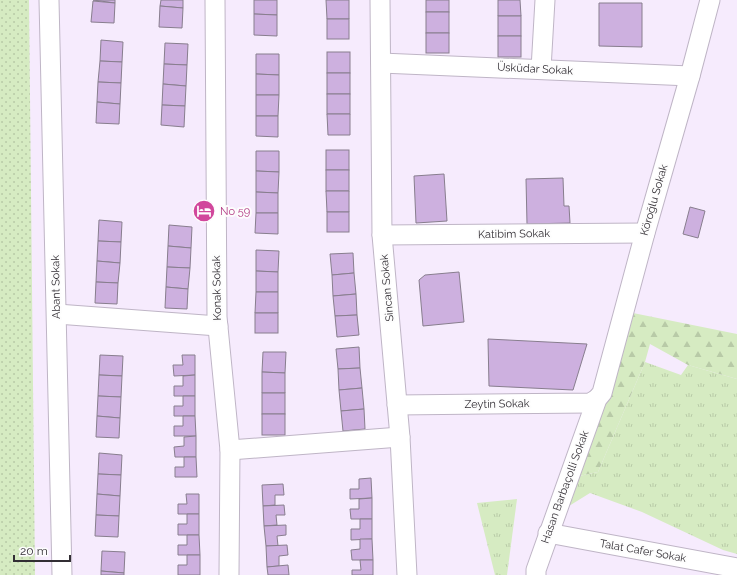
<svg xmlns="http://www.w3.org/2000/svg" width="737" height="575" viewBox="0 0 737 575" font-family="Raleway,sans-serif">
<defs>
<pattern id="grass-tufts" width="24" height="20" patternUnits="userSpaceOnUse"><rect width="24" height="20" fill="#d6ebc2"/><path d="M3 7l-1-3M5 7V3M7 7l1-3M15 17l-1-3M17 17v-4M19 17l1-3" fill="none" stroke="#b8caa7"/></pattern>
<pattern id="forest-firs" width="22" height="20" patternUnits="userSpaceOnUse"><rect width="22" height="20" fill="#d6ebc2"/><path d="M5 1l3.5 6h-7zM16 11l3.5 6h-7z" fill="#b8caa7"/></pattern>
<pattern id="park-dots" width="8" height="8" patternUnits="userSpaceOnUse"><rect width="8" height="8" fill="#d6ebc2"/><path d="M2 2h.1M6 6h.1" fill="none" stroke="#b8caa7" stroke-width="1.8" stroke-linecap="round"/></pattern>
</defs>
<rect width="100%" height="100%" fill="#f6ebfd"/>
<g fill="url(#grass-tufts)">
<polygon points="645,362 681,375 688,365 737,379 737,554 723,550 642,512 590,493 569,506 579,476 598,472"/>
<polygon points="517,499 507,575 495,575 477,503"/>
</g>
<polygon fill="url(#forest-firs)" points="633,313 737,334 737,379 688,365 650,344 645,362 598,472 579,476"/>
<polygon fill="url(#park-dots)" points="0,0 29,0 35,575 0,575"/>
<g fill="#cdb0df" stroke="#887e8e">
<polygon points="93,0 115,0 115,3"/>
<polygon points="161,0 183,0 183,8 160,6"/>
<polygon points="254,0 277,0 277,15 254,14"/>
<polygon points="326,0 349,0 349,19 327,19"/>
<rect x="426" y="0" width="23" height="12"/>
<polygon points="498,0 520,0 521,16 498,16"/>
<polygon points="93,1 115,3 114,23 91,22"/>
<polygon points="599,3 642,3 642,47 599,46"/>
<polygon points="160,6 183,8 182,28 159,27"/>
<rect x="426" y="12" width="23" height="21"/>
<polygon points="254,14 277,15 277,36 254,35"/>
<rect x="498" y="16" width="23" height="20"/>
<rect x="327" y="19" width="22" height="20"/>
<rect x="426" y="33" width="23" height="20"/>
<rect x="498" y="36" width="23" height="21"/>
<polygon points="101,40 123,42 122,62 100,61"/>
<polygon points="165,43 188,44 187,65 164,64"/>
<rect x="327" y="52" width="23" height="21"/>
<polygon points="256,54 279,54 279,75 256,74"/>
<polygon points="100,61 122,62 121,83 98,82"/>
<polygon points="164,64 187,65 186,86 163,84"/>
<rect x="327" y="73" width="23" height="21"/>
<polygon points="256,74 279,75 279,95 256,95"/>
<polygon points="98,82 121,83 120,104 97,102"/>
<polygon points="163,84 186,86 185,106 162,105"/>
<rect x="327" y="94" width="23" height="20"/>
<polygon points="256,95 279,95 278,116 256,116"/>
<polygon points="97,102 120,104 119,124 96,123"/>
<polygon points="162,105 185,106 184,127 161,125"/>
<polygon points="327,114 350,114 350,135 328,135"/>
<polygon points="256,116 278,116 278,137 256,136"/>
<rect x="326" y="150" width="23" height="20"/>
<polygon points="256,151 279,151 279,172 256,171"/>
<rect x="326" y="170" width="23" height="21"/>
<polygon points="256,171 279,172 278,193 256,192"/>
<polygon points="444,174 447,221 416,223 414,176"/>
<polygon points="563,178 564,206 569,206 570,223 527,224 526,179"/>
<polygon points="326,191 349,191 349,212 327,212"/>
<polygon points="256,192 278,193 278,213 256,213"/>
<polygon points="690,207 705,211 698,238 683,234"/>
<rect x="327" y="212" width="22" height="20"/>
<polygon points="256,213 278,213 278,234 255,233"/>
<polygon points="99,220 122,222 121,242 98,241"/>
<polygon points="169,225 192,227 191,248 168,246"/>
<polygon points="98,241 121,242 120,263 97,261"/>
<polygon points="168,246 191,248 190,268 167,267"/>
<polygon points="256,250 279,251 278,272 256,271"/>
<polygon points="353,253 354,273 332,275 330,254"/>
<polygon points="97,261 120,263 118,283 96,282"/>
<polygon points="167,267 190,268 188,289 166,287"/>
<polygon points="256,271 278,272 278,292 256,292"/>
<polygon points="459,272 464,322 423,326 419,280 425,275"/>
<polygon points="354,273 356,294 333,296 332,275"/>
<polygon points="96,282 118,283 117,304 95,303"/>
<polygon points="166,287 188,289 187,309 165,308"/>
<polygon points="256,292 278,292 278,313 255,313"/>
<polygon points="356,294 357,315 335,316 333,296"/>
<rect x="255" y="313" width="23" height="20"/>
<polygon points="357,315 359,335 337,337 335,316"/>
<polygon points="488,339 587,344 573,390 489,386"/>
<polygon points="359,347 360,368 338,369 336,349"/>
<polygon points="263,352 286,352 285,373 262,372"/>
<polygon points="100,355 123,356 122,376 99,375"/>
<polygon points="182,355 195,355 195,375 174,376 173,365 183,365"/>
<polygon points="360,368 362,388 339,390 338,369"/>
<polygon points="262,372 285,373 285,393 262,393"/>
<polygon points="99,375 122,376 121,397 98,396"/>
<polygon points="195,375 195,396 174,396 174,386 183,386 183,376"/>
<polygon points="362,388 364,409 341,411 339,390"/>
<rect x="262" y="393" width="23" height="21"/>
<polygon points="98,396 121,397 120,418 97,416"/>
<polygon points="183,396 195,396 195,416 174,416 174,406 183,406"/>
<polygon points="364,409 365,429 343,431 341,411"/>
<rect x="262" y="414" width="23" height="21"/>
<polygon points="97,416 120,418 119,438 96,437"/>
<polygon points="183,416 195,416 196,436 174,436 174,426 183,426"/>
<polygon points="196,436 196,457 175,457 174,447 184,446 184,437"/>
<polygon points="99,453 122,455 121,475 98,474"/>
<polygon points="184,457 196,457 197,477 175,477 175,467 184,467"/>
<polygon points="98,474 121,475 120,496 97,494"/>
<polygon points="371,478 372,498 350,499 350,489 359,489 359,479"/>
<polygon points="283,484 284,495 275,495 275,505 263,506 262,485"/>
<polygon points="97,494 120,496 119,516 96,515"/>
<polygon points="186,494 199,494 199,514 178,514 178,504 187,504"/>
<polygon points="372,498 372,519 351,519 350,509 359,509 359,499"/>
<polygon points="284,505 285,515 276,515 277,525 264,526 263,506"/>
<polygon points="187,514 199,514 199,535 178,535 178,524 187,524"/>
<polygon points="96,515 119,516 118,537 95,536"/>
<polygon points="360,519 372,519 372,539 351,540 351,529 360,529"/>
<polygon points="286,525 286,535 277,536 278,546 266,546 264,526"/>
<polygon points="187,535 199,535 200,555 178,555 178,545 187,545"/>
<polygon points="360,539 372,539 373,560 352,560 351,550 360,549"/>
<polygon points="287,545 288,555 279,556 279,566 267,567 266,546"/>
<polygon points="102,551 125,552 124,573 101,571"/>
<polygon points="187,555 200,555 200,575 178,575 178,565 187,565"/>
<polygon points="360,560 373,560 373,575 352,575 352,570 361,570"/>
<polygon points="288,565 289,575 268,575 267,567"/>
<polygon points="101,571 124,573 124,575 101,575"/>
</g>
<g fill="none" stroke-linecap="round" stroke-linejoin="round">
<g stroke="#bfb5c6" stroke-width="21">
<g id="street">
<polyline points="49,0 62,575"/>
<polyline points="215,0 217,317 230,450 229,575"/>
<polyline points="380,0 382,235 400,437 407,575"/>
<polyline points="381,63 690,76"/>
<polyline points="541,69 545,0"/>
<polyline points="382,235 645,233"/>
<polyline points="57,314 218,326"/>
<polyline points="397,405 590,403 597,399"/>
<polyline points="230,450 400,437"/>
<polyline points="548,533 737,568"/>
<polyline points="536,575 536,570 597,399 602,393 645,233 690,76 710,0"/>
</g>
</g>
<use href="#street" stroke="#fff" stroke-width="19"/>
</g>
<defs>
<g id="hotel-disc" transform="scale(1.15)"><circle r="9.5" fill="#d1479c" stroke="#fdfdfd"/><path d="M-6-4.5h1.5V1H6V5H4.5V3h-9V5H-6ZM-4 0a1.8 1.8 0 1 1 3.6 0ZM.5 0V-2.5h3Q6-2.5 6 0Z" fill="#fff"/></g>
</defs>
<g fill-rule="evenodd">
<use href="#hotel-disc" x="204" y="211"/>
</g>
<g text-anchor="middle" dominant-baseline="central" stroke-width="4" stroke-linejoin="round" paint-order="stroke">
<g font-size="11" fill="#322e34" stroke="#fdfdfd">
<text transform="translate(535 69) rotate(3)">Üsküdar Sokak</text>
<text transform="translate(654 200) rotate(-74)">Köroğlu Sokak</text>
<text transform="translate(514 234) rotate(-1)">Katibim Sokak</text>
<text transform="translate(56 287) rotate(-91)">Abant Sokak</text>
<text transform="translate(217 288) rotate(-91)">Konak Sokak</text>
<text transform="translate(387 288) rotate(-95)">Sincan Sokak</text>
<text transform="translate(497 404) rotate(-1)">Zeytin Sokak</text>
<text transform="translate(565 487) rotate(-70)">Hasan Barbaçolli Sokak</text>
<text transform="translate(643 551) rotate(10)">Talat Cafer Sokak</text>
</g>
<g font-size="11" fill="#b23c85" stroke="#fdfdfd" text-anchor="start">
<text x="220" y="211">No 59</text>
</g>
</g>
<path d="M14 555v6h56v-6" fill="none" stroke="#322e34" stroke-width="2"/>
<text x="20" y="555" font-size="12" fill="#322e34" stroke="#fdfdfd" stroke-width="3" paint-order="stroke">20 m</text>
</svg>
